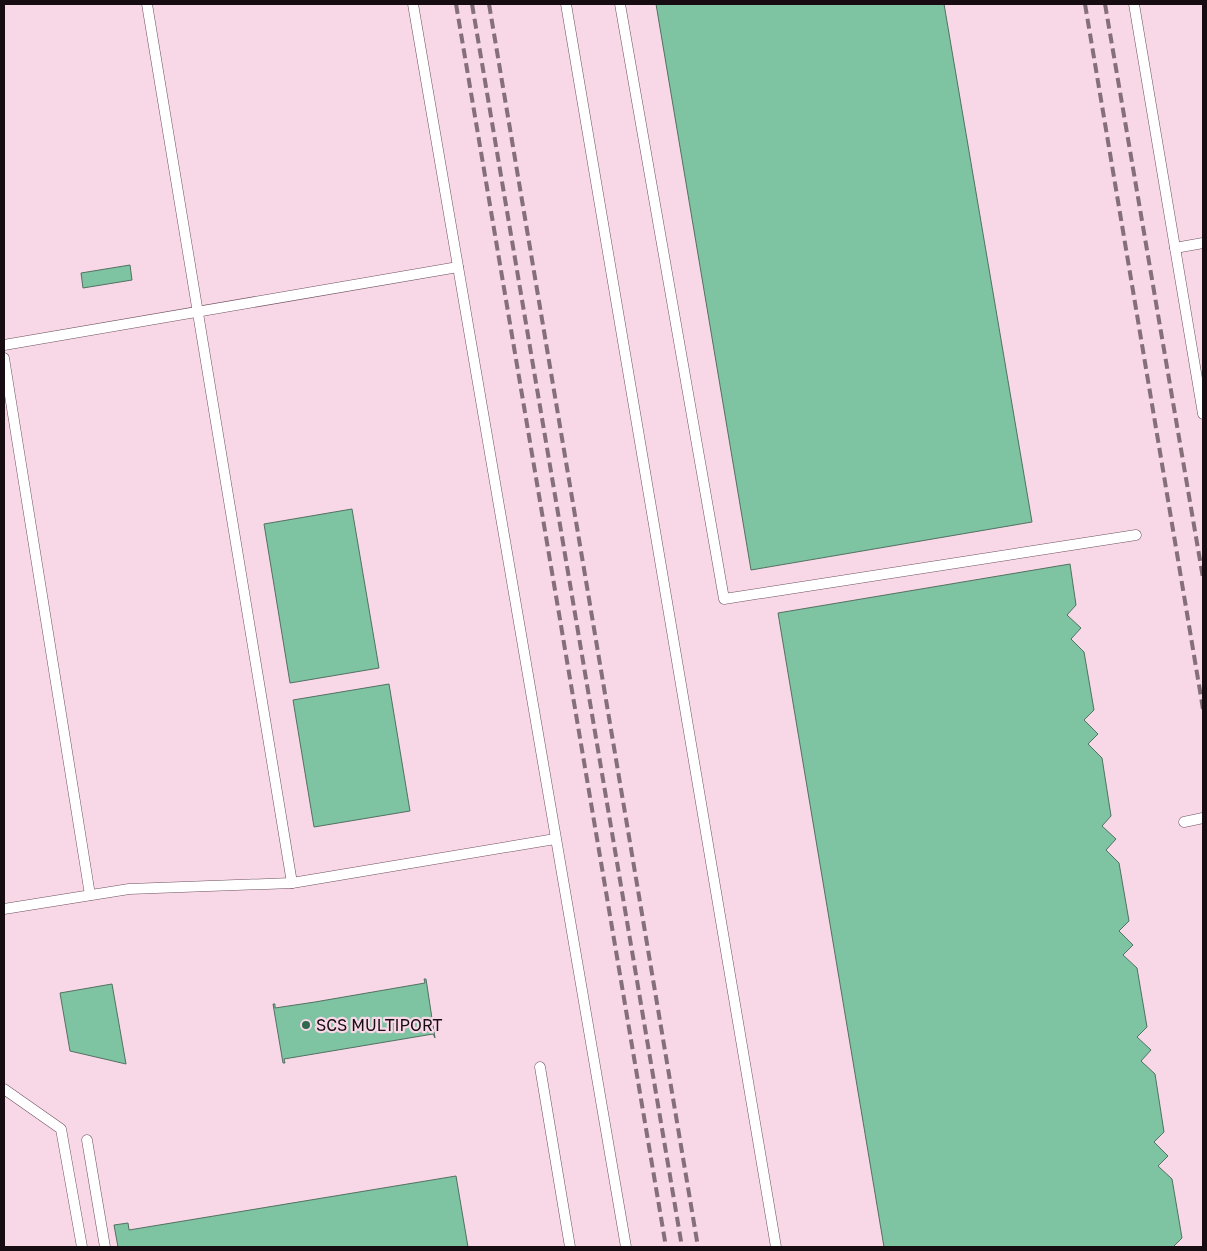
<svg xmlns="http://www.w3.org/2000/svg" width="1207" height="1251" viewBox="0 0 1207 1251" font-family="'Golos Text',sans-serif">
<rect width="100%" height="100%" fill="#f8d7e6"/>
<g fill="#7ec3a2" stroke="#537162">
<polygon points="656,4 944,4 1032,522 751,570"/>
<polygon points="130,265 132,280 83,288 81,273"/>
<polygon points="352,509 379,668 290,683 264,524"/>
<polygon points="1070,564 1076,605 1067,615 1081,628 1071,639 1084,652 1094,710 1084,720 1098,734 1088,744 1102,758 1111,816 1102,826 1116,839 1106,850 1119,863 1129,921 1119,931 1133,945 1123,955 1137,968 1147,1027 1137,1037 1151,1050 1141,1061 1155,1074 1164,1132 1154,1142 1168,1156 1158,1166 1172,1179 1182,1238 1173,1247 884,1247 778,613"/>
<polygon points="389,684 410,811 314,827 293,700"/>
<polygon points="424,979 426,979 435,1038 433,1034 284,1059 285,1063 283,1063 273,1004 275,1004 275,1008 315,1002 425,983"/>
<polygon points="112,984 126,1064 70,1051 60,993"/>
<polygon points="456,1176 468,1247 118,1247 114,1225 128,1223 129,1230"/>
</g>
<g fill="none" stroke-linecap="round" stroke-linejoin="round">
<g stroke="#6e5260" stroke-width="11">
<g id="lane">
<polyline points="147,4 292,883"/>
<polyline points="413,4 626,1247"/>
<polyline points="566,4 776,1247"/>
<polyline points="620,4 724,599 1136,535"/>
<polyline points="1134,4 1203,414"/>
<polyline points="1175,248 1203,243"/>
<polyline points="4,345 458,267"/>
<polyline points="4,358 90,895"/>
<polyline points="1184,822 1203,818"/>
<polyline points="4,909 129,889 292,883 555,839"/>
<polyline points="540,1067 570,1247"/>
<polyline points="4,1089 61,1129 82,1247"/>
<polyline points="87,1140 105,1247"/>
</g>
</g>
<use href="#lane" stroke="#fff" stroke-width="10"/>
<g stroke="#856f79" stroke-width="4" stroke-dasharray="10 5" stroke-linecap="butt">
<polyline points="456,4 666,1247"/>
<polyline points="472,4 682,1247"/>
<polyline points="489,4 698,1247"/>
<polyline points="1085,4 1203,709"/>
<polyline points="1105,4 1203,578"/>
</g>
</g>
<circle fill="#30674f" stroke="#f8d7e6" stroke-width="2" cx="306" cy="1025" r="5"/>
<g text-anchor="middle" dominant-baseline="central" stroke-width="4.5" stroke-linejoin="round" paint-order="stroke">
<g font-size="16" fill="#170c11" stroke="#f8d7e6" text-anchor="start">
<text x="316" y="1025">SCS MULTIPORT</text>
</g>
</g>
<rect width="1207" height="1251" fill="none" stroke="#170c11" stroke-width="10"/>
</svg>
